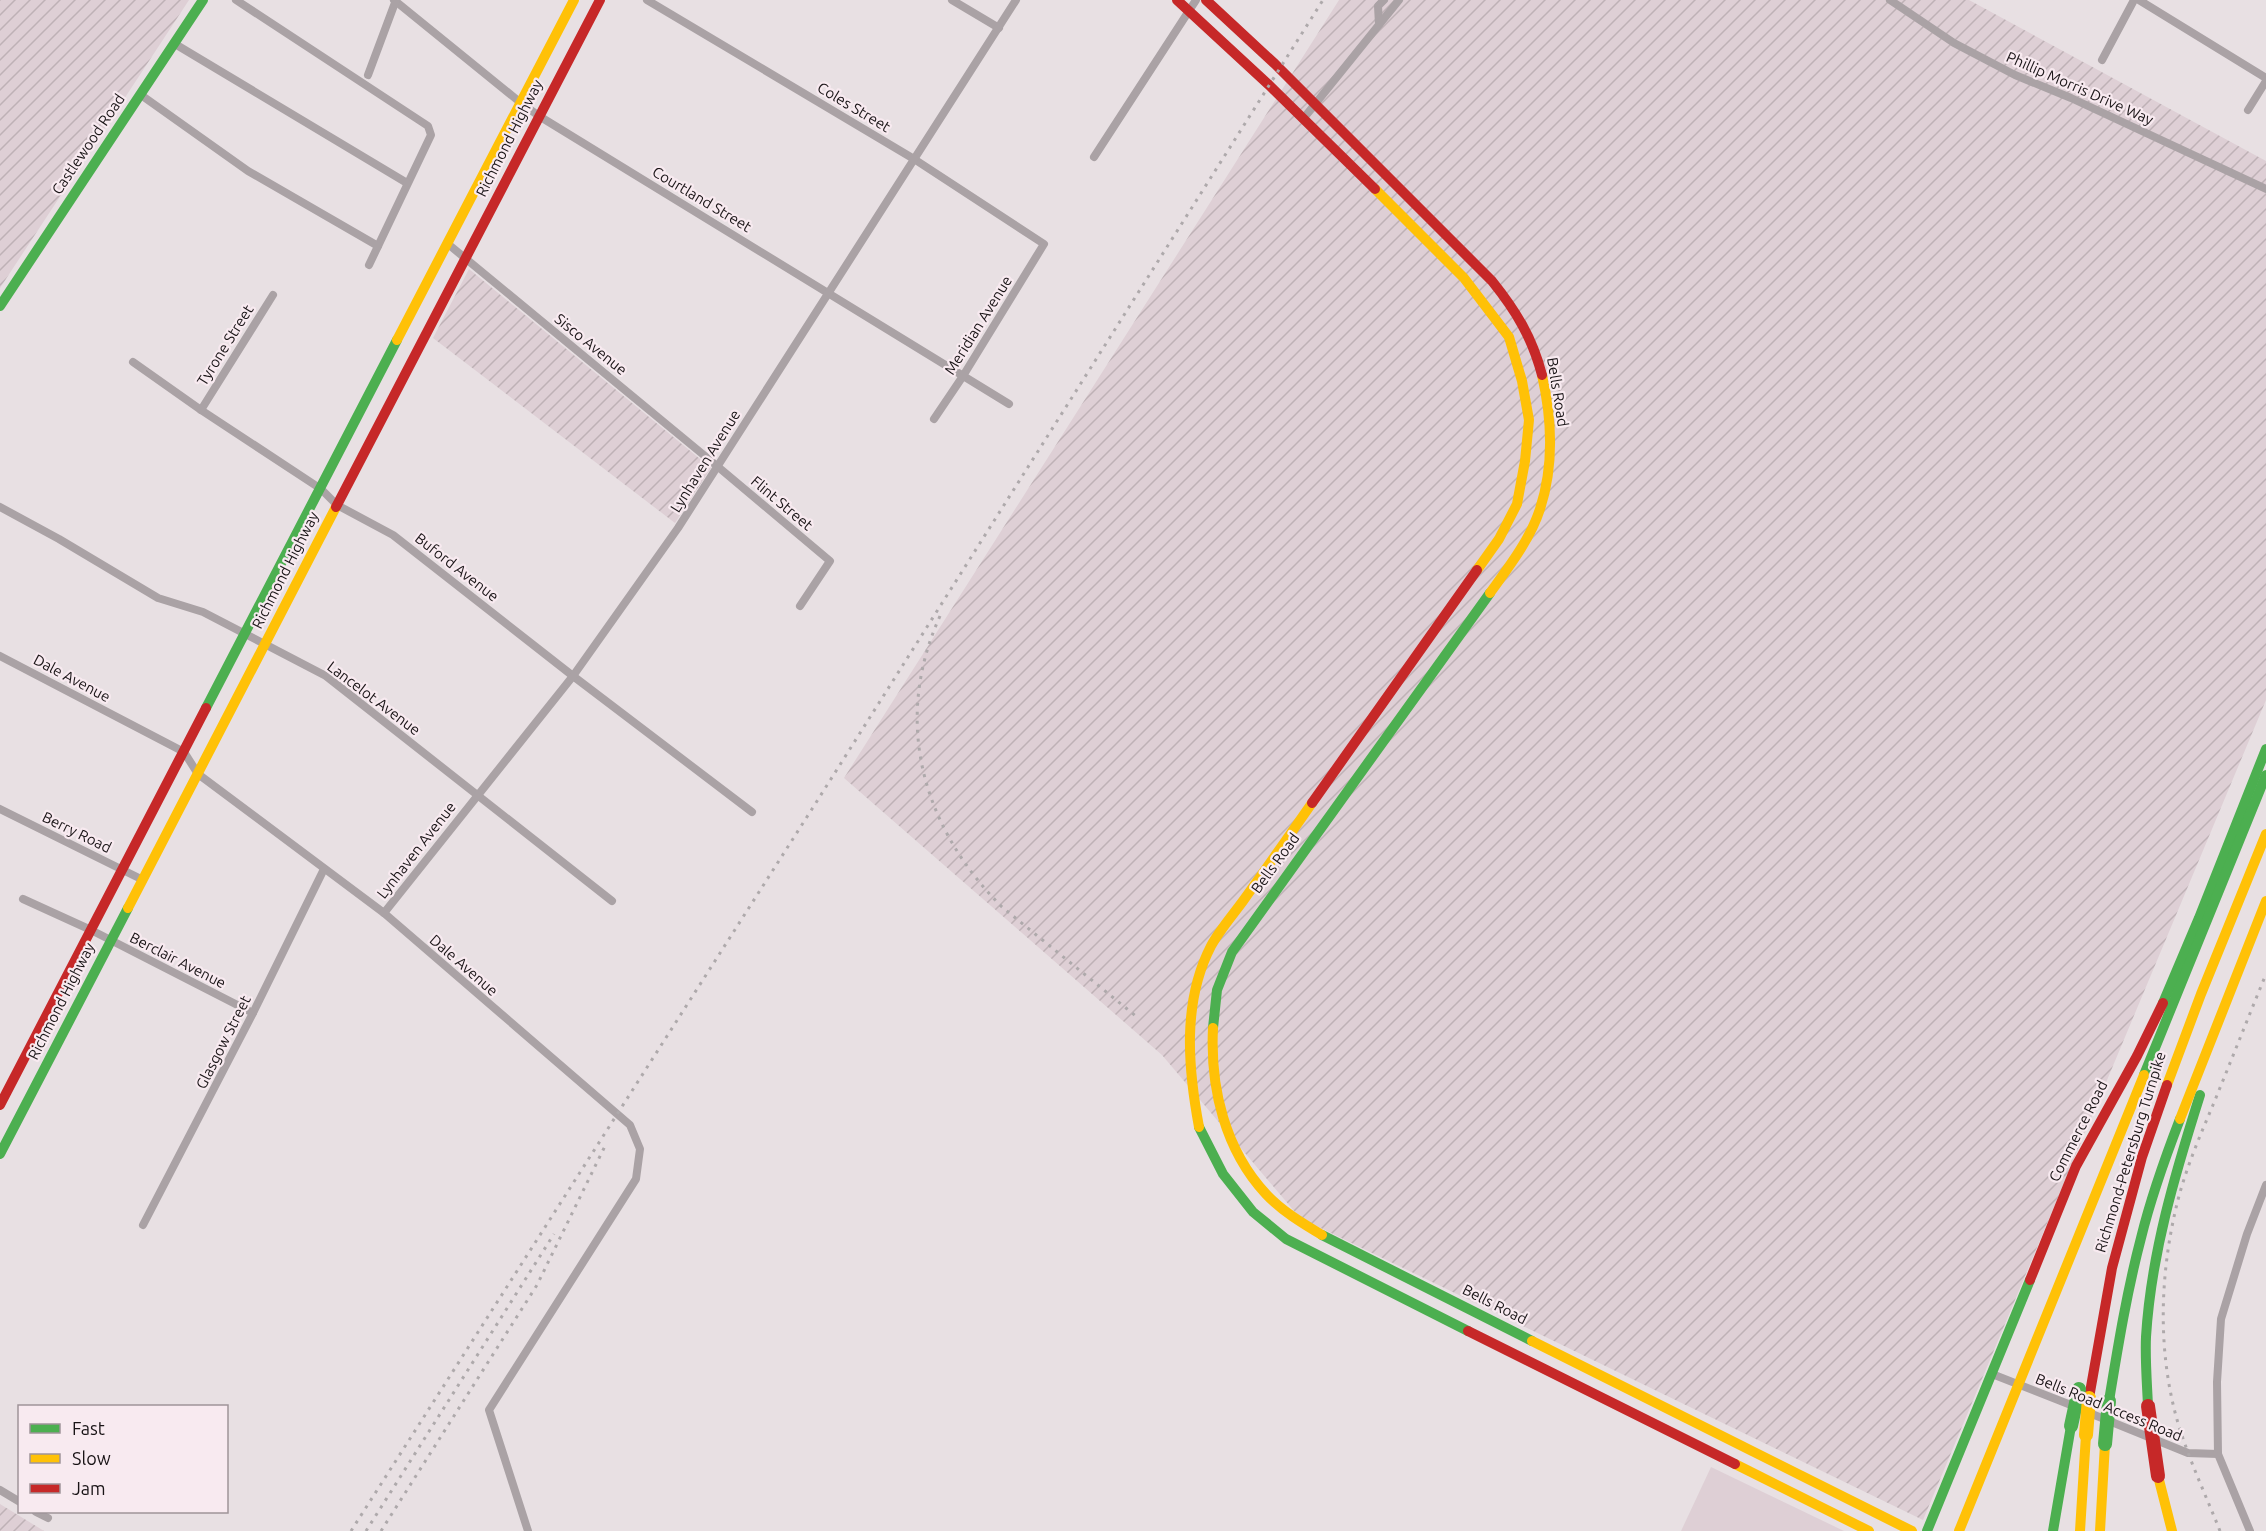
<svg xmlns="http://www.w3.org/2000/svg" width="2266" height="1531" viewBox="0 0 2266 1531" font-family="Ubuntu,sans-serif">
<defs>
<pattern id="industrial-furrows" width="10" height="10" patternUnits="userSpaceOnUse" patternTransform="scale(1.5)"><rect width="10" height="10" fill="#decfd5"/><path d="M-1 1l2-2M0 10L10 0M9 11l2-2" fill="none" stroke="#beb1b6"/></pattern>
</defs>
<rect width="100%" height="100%" fill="#e8e0e3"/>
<polygon fill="#decfd5" points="1711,1467 1844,1531 1681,1531"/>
<g fill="url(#industrial-furrows)">
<polygon points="0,0 189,0 0,288"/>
<polygon points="1339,0 1969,0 2266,161 2266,700 1923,1520 1300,1218 1162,1055 844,778"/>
<polygon points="469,269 711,468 675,523 433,338"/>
<polygon points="0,1504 44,1531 0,1531"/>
</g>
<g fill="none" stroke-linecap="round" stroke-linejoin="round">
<g stroke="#aaa2a5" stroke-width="8">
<polyline points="236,0 428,126 431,135 369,265"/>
<polyline points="394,0 521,103 539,116 1009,404"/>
<polyline points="647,0 914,159 1044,244 963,376 934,419"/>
<polyline points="952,0 999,28"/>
<polyline points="1890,0 1954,43 2015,75 2071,98 2266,189"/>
<polyline points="2139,0 2266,78"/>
<polyline points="1379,24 1378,6 1384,0"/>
<polyline points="175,44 407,183"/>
<polyline points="2102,60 2134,0"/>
<polyline points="368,75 396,0"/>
<polyline points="141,95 248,171 378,246"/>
<polyline points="2248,110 2266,81"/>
<polyline points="1303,119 1399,0"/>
<polyline points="1094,157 1196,0"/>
<polyline points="448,244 717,466 830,561 800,606"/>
<polyline points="133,362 201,410 321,489 337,505 393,535 573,676 752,812"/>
<polyline points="201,410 273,295"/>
<polyline points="0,507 59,539 158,598 203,612 326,676 612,901"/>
<polyline points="0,656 184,752 198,774 384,913 630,1125 640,1149 636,1179 489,1410 528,1531"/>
<polyline points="0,809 143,880"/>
<polyline points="23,899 91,930 253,1013"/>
<polyline points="384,913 573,676 678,528 1016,0"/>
<polyline points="143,1225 253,1013 324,869"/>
<polyline points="1992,1374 2076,1407"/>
<polyline points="2087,1412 2188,1453 2218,1454"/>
<polyline points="0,1490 20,1502"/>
<polyline points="36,1512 48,1518"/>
<polyline points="2250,1531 2218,1454 2217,1382 2221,1319 2247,1234 2266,1185"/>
</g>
<g stroke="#4caf50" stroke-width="10">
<polyline points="0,306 203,0"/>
<polyline points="206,708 397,340"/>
<polyline points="2163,1003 2199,918 2266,749"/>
<polyline points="1213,1028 1217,990 1232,952 1490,593"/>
<polyline points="2144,1075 2266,775"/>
<polyline points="1199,1127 1223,1174 1253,1212 1286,1239 1468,1331"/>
<polyline points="0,1154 128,908"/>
<polyline points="1322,1235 1532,1341"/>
<path d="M 2109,1401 C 2118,1346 2127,1291 2141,1238 C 2151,1197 2165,1158 2180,1119"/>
<path d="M 2148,1406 C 2147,1383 2145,1360 2146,1337 C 2151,1254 2175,1174 2200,1095"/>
<polyline points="1927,1531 2030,1280"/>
<polyline points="2053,1531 2071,1426"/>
</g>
<g stroke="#ffc107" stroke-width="10">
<polyline points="1375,189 1464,278 1509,337 1522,381 1529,420 1525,461 1517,504 1499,539 1477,570"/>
<polyline points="397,340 574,0"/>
<path d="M 1490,593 C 1508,568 1530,540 1540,509 C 1554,466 1552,419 1542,375"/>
<polyline points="128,908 336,507"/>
<path d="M 1213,1028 C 1210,1088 1225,1150 1266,1194 C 1282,1211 1302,1223 1322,1235"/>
<polyline points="2167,1085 2201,994 2266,834"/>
<polyline points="2180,1119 2266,901"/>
<path d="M 1199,1127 C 1188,1068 1182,1002 1211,946 C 1219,931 1232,916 1243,901 C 1266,869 1289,836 1312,803"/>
<polyline points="1532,1341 1912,1531"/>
<polyline points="1735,1464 1869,1531"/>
<polyline points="2158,1476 2172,1531"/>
<polyline points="1959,1531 2144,1075"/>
<polyline points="2080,1531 2086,1435"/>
<polyline points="2100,1531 2105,1444"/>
</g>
<g stroke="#c62828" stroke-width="10">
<polyline points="1177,0 1269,85 1375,189"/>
<path d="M 1206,0 L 1275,64 L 1492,281 C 1516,311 1532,337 1542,375"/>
<polyline points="336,507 600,0"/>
<polyline points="1312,803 1477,570"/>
<polyline points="0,1105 206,708"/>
<polyline points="2030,1280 2076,1166 2137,1056 2163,1003"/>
<polyline points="1468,1331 1735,1464"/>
<polyline points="2089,1398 2112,1268 2142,1157 2167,1085"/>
</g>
<g stroke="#aea9ab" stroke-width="3" stroke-dasharray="3 6" stroke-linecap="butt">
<path d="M 940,616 C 892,722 923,828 1002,907 L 1137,1017"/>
<polyline points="351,1531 812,809 1323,0"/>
<polyline points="366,1531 554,1234"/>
<polyline points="381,1531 537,1285 606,1144"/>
<path d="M 2220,1531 C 2205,1493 2187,1456 2176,1416 C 2158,1349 2160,1276 2176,1208 C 2184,1173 2199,1138 2213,1105 C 2231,1061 2248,1018 2266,974"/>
</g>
<g stroke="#4caf50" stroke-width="14">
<polyline points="2071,1426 2079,1389"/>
<polyline points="2105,1444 2109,1401"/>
</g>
<polyline stroke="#ffc107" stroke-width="14" points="2086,1435 2089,1398"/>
<polyline stroke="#c62828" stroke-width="14" points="2148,1406 2158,1476"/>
</g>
<g text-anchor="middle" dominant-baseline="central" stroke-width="4.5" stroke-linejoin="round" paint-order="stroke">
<g font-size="15" fill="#191416" stroke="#f8eaf0">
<text transform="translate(2080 88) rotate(24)">Phillip Morris Drive Way</text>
<text transform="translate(854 107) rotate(31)">Coles Street</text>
<text transform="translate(509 138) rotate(-63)">Richmond Highway</text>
<text transform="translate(88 144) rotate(-56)">Castlewood Road</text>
<text transform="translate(702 199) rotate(31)">Courtland Street</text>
<text transform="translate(978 325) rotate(-58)">Meridian Avenue</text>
<text transform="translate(591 344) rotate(39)">Sisco Avenue</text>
<text transform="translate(225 345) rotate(-58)">Tyrone Street</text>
<text transform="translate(1558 392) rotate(81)">Bells Road</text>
<text transform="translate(705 461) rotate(-58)">Lynhaven Avenue</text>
<text transform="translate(782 503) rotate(40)">Flint Street</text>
<text transform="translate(457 567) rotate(38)">Buford Avenue</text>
<text transform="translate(285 570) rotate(-63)">Richmond Highway</text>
<text transform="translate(72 678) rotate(28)">Dale Avenue</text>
<text transform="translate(374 698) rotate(37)">Lancelot Avenue</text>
<text transform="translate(77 832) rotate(26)">Berry Road</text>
<text transform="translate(416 850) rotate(-52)">Lynhaven Avenue</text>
<text transform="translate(1275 863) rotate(-54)">Bells Road</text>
<text transform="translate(178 960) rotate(27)">Berclair Avenue</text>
<text transform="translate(464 965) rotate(41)">Dale Avenue</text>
<text transform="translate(61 1001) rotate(-63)">Richmond Highway</text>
<text transform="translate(223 1042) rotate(-63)">Glasgow Street</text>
<text transform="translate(2078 1131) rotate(-63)">Commerce Road</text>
<text transform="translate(2130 1152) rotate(-73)">Richmond-Petersburg Turnpike</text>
<text transform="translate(1495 1304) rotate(27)">Bells Road</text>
<text transform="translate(2109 1407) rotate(22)">Bells Road Access Road</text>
</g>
</g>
<rect x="18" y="1405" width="210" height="108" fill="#f8eaf0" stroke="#9f9499" stroke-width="1.5"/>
<rect x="30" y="1424" width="30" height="9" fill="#4caf50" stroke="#9f9499" stroke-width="1.5"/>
<text x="72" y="1435" font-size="18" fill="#191416">Fast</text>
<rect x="30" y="1454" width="30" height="9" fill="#ffc107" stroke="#9f9499" stroke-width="1.5"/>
<text x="72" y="1465" font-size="18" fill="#191416">Slow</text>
<rect x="30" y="1484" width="30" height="9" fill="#c62828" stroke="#9f9499" stroke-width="1.5"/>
<text x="72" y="1495" font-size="18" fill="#191416">Jam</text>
</svg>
